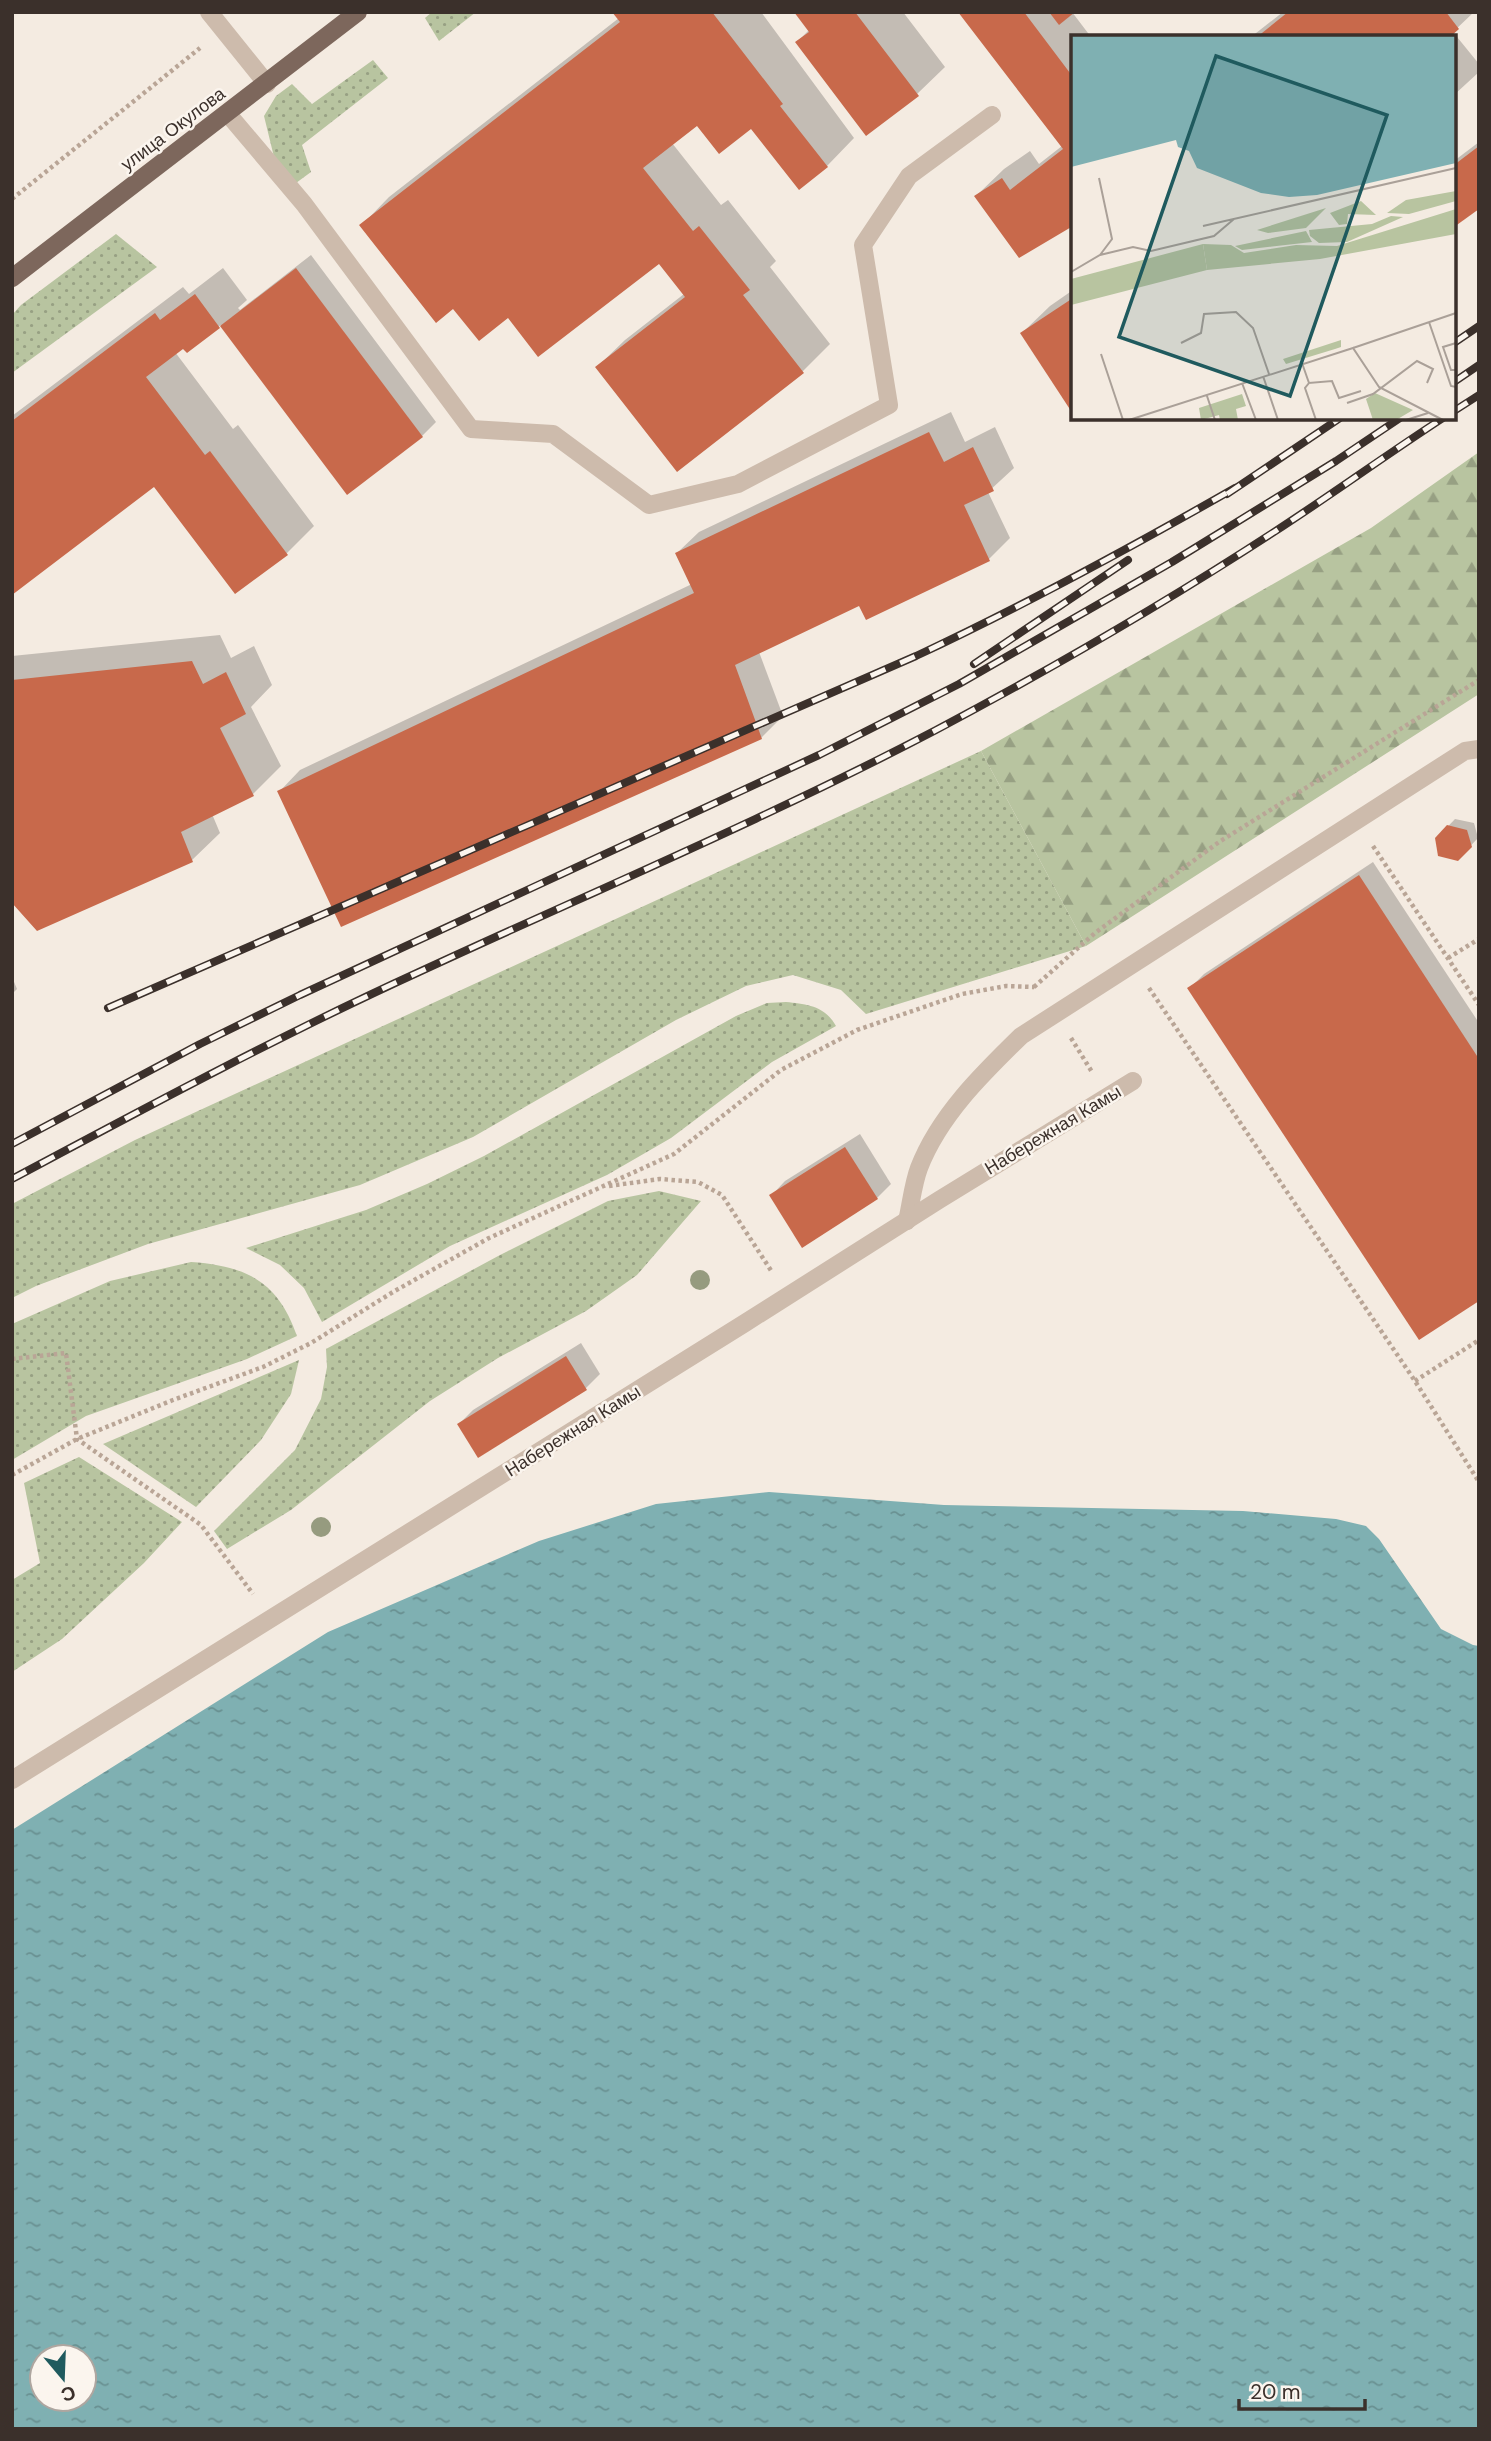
<svg xmlns="http://www.w3.org/2000/svg" width="1491" height="2441" viewBox="0 0 1491 2441" font-family="'DM Sans',sans-serif">
<defs>
<pattern id="grass-dots" width="8" height="8" patternUnits="userSpaceOnUse" patternTransform="scale(1.75)"><rect width="8" height="8" fill="#b8c4a0"/><path d="M2 2h.1M6 6h.1" fill="none" stroke="#97a083" stroke-width="1.8" stroke-linecap="round"/></pattern>
<pattern id="forest-firs" width="22" height="20" patternUnits="userSpaceOnUse" patternTransform="scale(1.75)"><rect width="22" height="20" fill="#b8c4a0"/><path d="M5 1l3.5 6h-7zM16 11l3.5 6h-7z" fill="#97a083"/></pattern>
<pattern id="water-ripples" width="26" height="14" patternUnits="userSpaceOnUse" patternTransform="scale(1.75)"><rect width="26" height="14" fill="#7fb0b2"/><path d="M2 4q2-2 4 0t4 0M15 11q2-2 4 0t4 0" fill="none" stroke="#699091"/></pattern>
</defs>
<rect width="100%" height="100%" fill="#f4ebe1"/>
<g fill="url(#grass-dots)">
<polygon points="432,12 476,12 439,41 425,18"/>
<polygon points="373,60 388,78 302,145 311,172 296,183 274,157 264,116 276,96 292,84 312,104"/>
<polygon points="116,234 157,267 12,373 12,315 21,305"/>
<polygon points="981,751 1086,946 866,1014 841,990 793,975 746,986 676,1020 473,1137 360,1185 148,1244 36,1286 12,1298 12,1204 135,1140"/>
<path d="M 786,1002 C 807,1004 825,1006 836,1026 L 772,1062 L 671,1138 L 607,1175 L 450,1246 L 322,1322 L 304,1288 L 280,1265 L 246,1248 L 366,1210 L 427,1184 L 484,1156 L 736,1016 L 767,1003 Z"/>
<polygon points="659,1191 701,1201 637,1275 586,1311 498,1358 430,1401 291,1510 227,1549 214,1531 295,1450 321,1399 327,1367 326,1349 500,1255 608,1201"/>
<path d="M 191,1262 C 246,1266 278,1281 297,1336 L 247,1359 L 86,1416 L 12,1460 L 12,1324 L 110,1281 Z"/>
<polygon points="299,1360 291,1394 261,1440 196,1507 103,1444"/>
<polygon points="79,1457 182,1522 144,1563 62,1639 12,1672 12,1580 40,1563 24,1483"/>
</g>
<polygon fill="url(#forest-firs)" points="1479,452 1479,694 1086,946 981,751 1371,528"/>
<path fill="url(#water-ripples)" fill-rule="evenodd" d="M 769,1492 L 944,1505 L 1243,1511 L 1336,1519 L 1366,1526 L 1379,1539 L 1441,1629 L 1473,1645 L 1479,1646 L 1479,2429 L 12,2429 L 12,1830 L 328,1632 L 539,1541 L 656,1504 ZM 42,2357 L 84,2357 L 84,2399 L 42,2399 Z"/>
<g fill="#0003">
<polygon points="614,12 761,12 854,138 827,166 752,126 697,123 672,143 721,205 728,200 776,261 770,267 830,344 802,372 597,367 625,340 684,294 659,261 454,306 362,225 389,197 619,18"/>
<polygon points="796,12 903,12 945,67 917,94 797,42 809,30"/>
<polygon points="960,12 1072,12 1091,37 1073,37 1073,224 976,196 1004,169 1030,151 1039,164 1062,146"/>
<polygon points="1283,12 1474,12 1453,32 1479,64 1479,72 1454,95 1454,37 1251,37"/>
<polygon points="1479,142 1479,207 1454,225 1454,161"/>
<polygon points="311,255 436,422 422,436 348,492 221,325 175,352 233,429 238,425 314,526 287,553 235,592 155,485 12,593 12,416 183,287 189,294 223,268 247,300 238,308 240,310"/>
<polygon points="1073,290 1073,411 1022,333 1050,306"/>
<polygon points="951,412 965,442 995,427 1014,468 988,492 1010,538 989,559 860,603 759,652 783,716 761,738 279,792 300,770 692,584 677,553 699,532"/>
<polygon points="220,635 231,658 254,646 272,685 251,707 281,766 253,794 212,814 220,833 192,860 37,929 12,901 12,656"/>
<polygon points="1455,819 1474,823 1478,838 1458,859 1437,838"/>
<polygon points="1373,862 1479,1023 1479,1299 1190,988 1204,974"/>
<polygon points="12,977 17,989 12,994"/>
<polygon points="860,1134 891,1184 877,1198 771,1196 785,1181"/>
<polygon points="581,1343 600,1374 586,1388 479,1455 459,1424 473,1410"/>
</g>
<g fill="#c8694b">
<polygon points="612,12 712,12 783,104 780,106 828,167 799,190 751,129 719,154 697,126 643,168 693,231 699,226 750,290 743,295 804,373 677,472 595,367 685,297 659,264 538,357 508,318 479,341 453,309 436,323 359,225 620,22"/>
<polygon points="794,12 855,12 919,96 866,136 795,42 809,32"/>
<polygon points="958,12 1024,12 1073,77 1073,226 1019,258 974,196 1002,178 1010,190 1063,149"/>
<polygon points="1049,12 1075,12 1059,25"/>
<polygon points="1288,12 1446,12 1459,29 1450,37 1257,37"/>
<polygon points="1479,146 1479,209 1454,227 1454,165"/>
<polygon points="296,268 423,437 347,495 220,326"/>
<polygon points="195,294 220,328 187,353 183,349 146,377 205,455 210,451 288,555 235,594 154,487 12,595 12,421 155,313 160,320"/>
<polygon points="1073,298 1073,414 1020,333"/>
<polygon points="929,432 944,462 973,447 994,491 964,505 990,561 866,620 859,606 735,665 762,739 341,927 277,791 694,593 675,553"/>
<polygon points="192,661 203,684 226,672 246,714 220,728 254,796 181,832 193,862 37,931 12,903 12,680"/>
<polygon points="1447,825 1467,830 1472,847 1458,861 1438,856 1435,838"/>
<polygon points="1359,875 1479,1059 1479,1301 1419,1340 1187,988"/>
<polygon points="845,1147 878,1199 802,1248 769,1195"/>
<polygon points="566,1356 587,1390 478,1458 457,1424"/>
</g>
<g fill="none" stroke-linecap="round" stroke-linejoin="round">
<g stroke="#b9a596" stroke-width="4.5" stroke-dasharray="3.5 3.5" stroke-linecap="butt">
<polyline points="12,199 200,48"/>
<polyline points="1373,846 1479,1005"/>
<polyline points="1448,958 1479,939"/>
<polyline points="1034,987 1095,933 1219,842 1479,680"/>
<polyline points="1149,988 1415,1381 1479,1482"/>
<polyline points="1071,1038 1092,1072"/>
<polyline points="609,1186 660,1179 698,1182 722,1195 772,1272"/>
<polyline points="12,1359 66,1353 77,1439 201,1525 253,1594"/>
<polyline points="1415,1381 1479,1340"/>
<polyline points="12,1475 77,1439 173,1400 263,1367 311,1343 393,1292 489,1238 674,1154 781,1070 857,1030 962,994 1006,986 1034,987 1037,991"/>
</g>
<g stroke="#cdbbac" stroke-width="18">
<polyline points="209,12 267,84"/>
<polyline points="228,114 304,204 471,429 553,434 649,505 738,484 889,405 863,245 909,176 992,115"/>
<path d="M 907,1221 C 911,1204 913,1184 919,1168 C 939,1116 982,1074 1021,1036 L 1465,751 L 1479,749"/>
<polyline points="12,1780 745,1323 939,1200 1133,1081"/>
</g>
<polyline stroke="#7d675c" stroke-width="18" points="12,278 358,12"/>
<g stroke="#3b302b" stroke-width="8">
<g id="rail">
<polyline points="1454,343 1479,326"/>
<polyline points="1454,382 1479,365"/>
<polyline points="1454,411 1479,395"/>
<polyline points="1227,494 1340,418"/>
<polyline points="974,664 1128,560"/>
<path d="M 108,1008 L 916,656 C 1025,605 1130,548 1235,488"/>
<polyline points="12,1144 200,1044 300,995 819,755 959,684 1172,562 1336,461 1400,418"/>
<path d="M 12,1179 C 147,1107 281,1035 419,972 C 592,892 768,818 936,730 C 1051,669 1165,603 1274,532 C 1331,495 1386,455 1443,418"/>
</g>
</g>
<use href="#rail" stroke="#fbf5ee" stroke-width="5" stroke-dasharray="16" stroke-linecap="butt"/>
</g>
<g fill="#969b7f">
<circle cx="700" cy="1280" r="10"/>
<circle cx="321" cy="1527" r="10"/>
</g>
<g text-anchor="middle" dominant-baseline="central" stroke-width="5" stroke-linejoin="round" paint-order="stroke">
<g font-size="18" fill="#3b302b" stroke="#fbf5ee">
<text transform="translate(173 129) rotate(-37)">улица Окулова</text>
<text transform="translate(1053 1130) rotate(-31)">Набережная Камы</text>
<text transform="translate(573 1431) rotate(-32)">Набережная Камы</text>
</g>
</g>
<g transform="translate(1071 35)">
<rect width="385" height="385" fill="#f4ebe1"/>
<path d="M 290,166 L 305,180 L 277,179 L 276,189 L 268,190 L 259,178 ZM 255,173 L 235,193 L 197,198 L 186,195 ZM 385,174 L 385,199 L 249,224 L 136,235 L 132,209 L 160,210 L 173,218 L 225,210 L 266,211 ZM 320,181 L 332,182 L 276,207 L 248,208 L 239,201 L 238,195 L 301,189 ZM 235,196 L 241,207 L 171,215 L 164,211 ZM 270,305 L 270,312 L 264,314 L 215,329 L 212,324 ZM 304,358 L 342,375 L 325,385 L 302,385 L 295,364 Z" fill="#b8c4a0"/>
<path d="M 132,209 L 136,235 L 0,270 L 0,244 ZM 171,359 L 175,371 L 165,374 L 167,385 L 149,385 L 148,380 L 130,385 L 128,373 Z" fill="#b8c4a0"/>
<path d="M 385,156 L 385,166 L 338,179 L 316,178 L 335,165 Z" fill="#b8c4a0"/>
<path d="M 0,0 L 385,0 L 385,128 L 246,160 L 218,162 L 190,158 L 126,133 L 118,116 L 107,112 L 105,105 L 0,132 Z" fill="#7fb0b2"/>
<path fill="none" stroke="#aaa098" stroke-width="2" d="M 28,143 L 41,204 L 29,220M 132,191 L 385,133M 0,237 L 29,220 L 62,212 L 80,216 L 143,201 L 163,184M 358,287 L 380,351 L 385,352M 110,308 L 130,298 L 133,279 L 165,277 L 182,293 L 198,339M 385,308 L 372,312 L 380,335 L 385,335M 282,313 L 385,278M 30,319 L 52,385M 231,328 L 238,348 L 261,346 L 268,363 L 290,356M 192,341 L 207,385M 171,348 L 185,385M 238,348 L 234,353 L 245,385M 136,361 L 144,385M 276,368 L 302,359 L 346,326 L 362,334 L 356,348M 58,385 L 282,313 L 308,352 L 372,385M 335,385 L 357,378"/>
<path fill="#1f5a5e" fill-opacity="0.15" stroke="#1f5a5e" stroke-width="3.5" d="M 145,21 L 316,80 L 219,361 L 48,302 Z"/>
<rect width="385" height="385" fill="none" stroke="#3b302b" stroke-width="3.5"/>
</g>
<rect width="1491" height="2441" fill="none" stroke="#3b302b" stroke-width="28"/>
<g transform="translate(63 2378) rotate(161)"><circle r="33" fill="#fbf5ee" stroke="#aea6a0" stroke-width="2"/>
<path d="M0-5L12 26L0 18L-12 26Z" fill="#1f5a5e"/>
<text y="-10" font-size="19" font-weight="bold" text-anchor="middle" fill="#3b302b">С</text>
</g>
<path d="M1239 2399v10h126v-10" fill="none" stroke="#3b302b" stroke-width="3.5"/>
<text x="1250" y="2399" font-size="21" fill="#3b302b" stroke="#fbf5ee" stroke-width="5" paint-order="stroke">20 m</text>
</svg>
